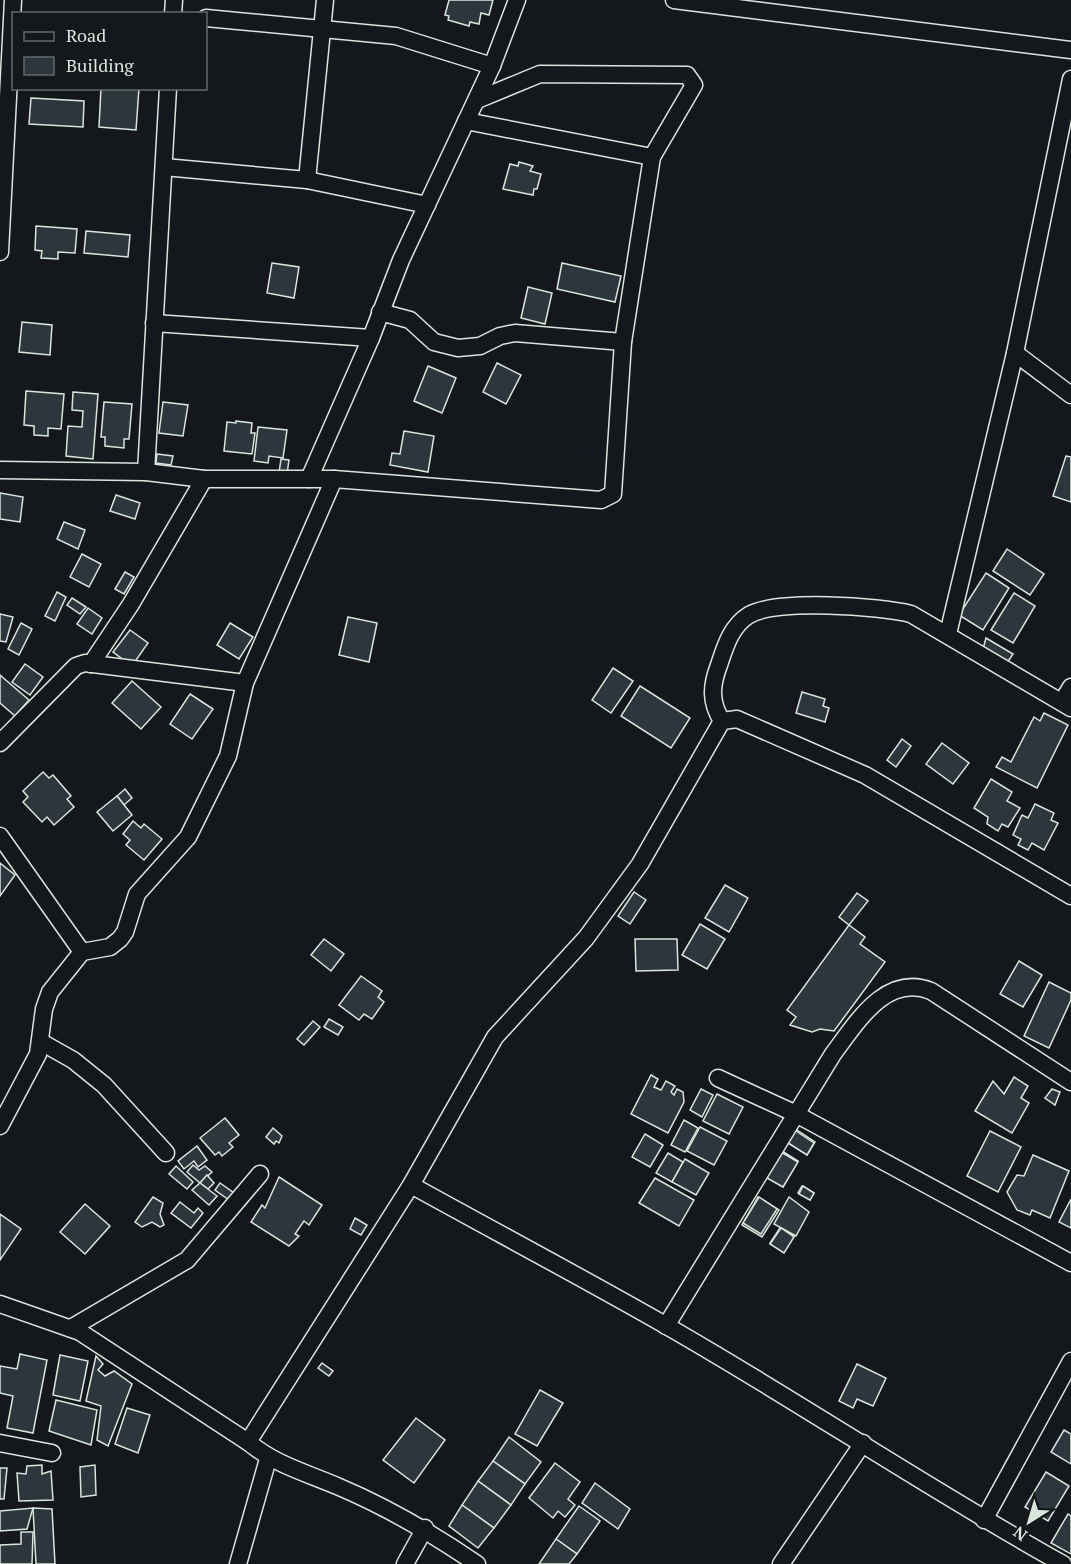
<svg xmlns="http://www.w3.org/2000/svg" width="1071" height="1564" viewBox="0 0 1071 1564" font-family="'PT Serif',serif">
<rect width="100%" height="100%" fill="#14181c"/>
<g fill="#2c363c" stroke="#d8e6dc" stroke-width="1.5">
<polygon points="449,0 493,0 489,15 481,13 479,24 470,22 469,26 448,20 449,16 445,15"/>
<polygon points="101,88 139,88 136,130 99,127"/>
<polygon points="31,98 84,101 83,127 29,124"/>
<polygon points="519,162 533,166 530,171 541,174 537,189 534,189 533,195 503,189 510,164 518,166"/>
<polygon points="36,226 77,229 75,253 58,252 58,259 41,258 42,251 35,250"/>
<polygon points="86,231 130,235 128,257 84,253"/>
<polygon points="272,263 299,267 294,298 267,293"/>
<polygon points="562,263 621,276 615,302 557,289"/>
<polygon points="528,287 552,293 545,324 521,318"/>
<polygon points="22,322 52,325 50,355 19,352"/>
<polygon points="497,363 521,375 506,404 483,392"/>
<polygon points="428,366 456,378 442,413 414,401"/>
<polygon points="26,391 64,394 61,429 48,428 48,436 34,435 34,426 24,425"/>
<polygon points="73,392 98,394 93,459 66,456 68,426 82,427 83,411 72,410"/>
<polygon points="104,402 132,404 129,439 124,439 124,448 105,446 105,437 101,437"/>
<polygon points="163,402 188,405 183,436 159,433"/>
<polygon points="236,421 252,423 251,433 255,433 252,454 224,451 227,422 236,423"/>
<polygon points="258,427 287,430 283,458 269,456 268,463 254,461"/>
<polygon points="404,431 434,436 428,472 390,465 392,453 400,454"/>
<polygon points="157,454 173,456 171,465 156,463"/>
<polygon points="1066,456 1071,457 1071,502 1053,496"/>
<polygon points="281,459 289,460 287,474 279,473"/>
<polygon points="0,493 23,497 20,522 0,519"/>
<polygon points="116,495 140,503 135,519 110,511"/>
<polygon points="64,522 85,530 78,549 57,539"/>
<polygon points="1007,549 1044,574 1030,595 993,571"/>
<polygon points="82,554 101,564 89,587 70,577"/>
<polygon points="125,572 134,577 124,594 115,589"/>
<polygon points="986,573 1009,588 983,630 959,615"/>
<polygon points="57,592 66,597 55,621 45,616"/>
<polygon points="1014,593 1035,606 1013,643 991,630"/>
<polygon points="72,598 86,607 80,614 67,605"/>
<polygon points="88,608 102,618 92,634 77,624"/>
<polygon points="0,614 13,617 6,642 0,641"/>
<polygon points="348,617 377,623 369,662 339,655"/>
<polygon points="21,623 32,629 19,655 8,649"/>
<polygon points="230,623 253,637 239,659 217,645"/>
<polygon points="130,630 148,643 132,666 113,652"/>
<polygon points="986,638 1013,654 1007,663 983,649"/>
<polygon points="25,664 43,677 30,695 12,682"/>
<polygon points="613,668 633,681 611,713 592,700"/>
<polygon points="0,675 29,700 15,716 0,703"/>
<polygon points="132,681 161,707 141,729 112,703"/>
<polygon points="640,686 690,718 671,748 621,716"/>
<polygon points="802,692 825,699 823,706 829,708 825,722 796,713"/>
<polygon points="190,694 213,709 192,739 170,724"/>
<polygon points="1044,713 1068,725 1037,788 996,767 1002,757 1011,762 1034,717 1040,721"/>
<polygon points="902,739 911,746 896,767 887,760"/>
<polygon points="942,743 969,763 953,784 926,764"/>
<polygon points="43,772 49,778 53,775 71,796 67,799 74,807 54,825 47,817 42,822 23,802 28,797 23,791"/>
<polygon points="991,779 1012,792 1007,801 1020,808 1008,827 1002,824 998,831 987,824 988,817 974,808"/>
<polygon points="125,789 132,798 124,805 117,796"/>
<polygon points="117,796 132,815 113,831 97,812"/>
<polygon points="1035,804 1054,813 1051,820 1058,823 1044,850 1032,843 1028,850 1018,845 1021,839 1013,835 1022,815 1028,818"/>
<polygon points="133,821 141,828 144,824 162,839 144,860 126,845 130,840 123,834"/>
<polygon points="0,863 15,875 0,896"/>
<polygon points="725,885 748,898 729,932 705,918"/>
<polygon points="634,892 646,900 630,924 618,916"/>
<polygon points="857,893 868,901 849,925 839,917"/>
<polygon points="700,924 725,939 707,969 682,955"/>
<polygon points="849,925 865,937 860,944 885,962 834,1031 820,1029 812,1032 790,1025 796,1017 787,1010"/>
<polygon points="324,939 344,954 331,971 311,955"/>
<polygon points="635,939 677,939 678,970 636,971"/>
<polygon points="1019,961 1042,975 1023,1007 1000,994"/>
<polygon points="361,976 382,991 378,997 384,1002 372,1019 364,1014 359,1020 339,1005"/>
<polygon points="1049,982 1071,993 1071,1000 1049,1048 1024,1036"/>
<polygon points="329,1019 343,1027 338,1035 324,1027"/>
<polygon points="313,1021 320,1027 304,1045 297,1039"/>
<polygon points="651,1075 658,1079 654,1087 661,1090 666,1081 675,1086 671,1092 674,1095 677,1089 683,1092 684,1102 668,1133 631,1114"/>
<polygon points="1014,1077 1028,1086 1021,1098 1029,1103 1012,1133 975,1111 993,1081 1004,1094"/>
<polygon points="701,1089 713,1095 702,1117 690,1110"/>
<polygon points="1052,1089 1060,1092 1055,1105 1045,1098"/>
<polygon points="717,1094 743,1107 729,1134 703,1121"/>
<polygon points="225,1118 239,1135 229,1143 233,1147 222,1156 219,1152 215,1155 200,1138"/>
<polygon points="684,1120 698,1128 685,1152 671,1145"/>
<polygon points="791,1126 815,1142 807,1155 782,1139"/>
<polygon points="700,1127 727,1141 714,1165 687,1151"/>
<polygon points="790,1127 814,1143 807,1155 782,1139"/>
<polygon points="273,1128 282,1136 279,1143 276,1141 274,1144 266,1137"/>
<polygon points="990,1131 1021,1147 998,1192 967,1176"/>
<polygon points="645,1134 663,1145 650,1167 632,1157"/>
<polygon points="197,1146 207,1160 198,1167 194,1161 184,1169 178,1161"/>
<polygon points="782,1151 798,1161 783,1187 766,1177"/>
<polygon points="781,1152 798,1162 783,1187 767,1178"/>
<polygon points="668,1153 683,1162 672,1182 656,1173"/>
<polygon points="1033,1155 1069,1171 1050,1218 1032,1210 1030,1215 1017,1210 1007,1192 1017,1175 1024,1176"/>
<polygon points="685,1159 709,1173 696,1195 672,1182"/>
<polygon points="193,1165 199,1170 205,1166 212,1172 200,1183 187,1172"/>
<polygon points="176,1166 193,1182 187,1189 169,1174"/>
<polygon points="207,1175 214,1183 208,1189 200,1183"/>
<polygon points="279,1177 322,1205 309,1225 304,1221 295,1234 299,1236 289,1246 251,1222 262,1205 265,1208"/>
<polygon points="655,1178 694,1200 679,1226 639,1203"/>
<polygon points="200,1183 217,1196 209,1205 192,1190"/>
<polygon points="220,1183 234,1193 229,1200 215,1190"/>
<polygon points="802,1186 814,1193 810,1200 798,1193"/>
<polygon points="803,1186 814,1193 810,1200 799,1194"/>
<polygon points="153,1197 163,1203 160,1214 164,1225 160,1227 152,1222 142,1227 135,1222"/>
<polygon points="758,1197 779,1210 762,1237 742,1225"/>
<polygon points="759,1197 777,1209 761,1234 743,1223"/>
<polygon points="789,1197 809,1212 796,1236 774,1224"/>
<polygon points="1071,1199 1071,1228 1059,1222"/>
<polygon points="180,1202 194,1213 198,1208 203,1213 191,1228 171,1213"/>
<polygon points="85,1204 110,1226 85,1254 60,1232"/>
<polygon points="0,1214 21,1229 0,1260"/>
<polygon points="355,1218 367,1225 361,1235 350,1229"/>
<polygon points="780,1228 794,1236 784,1252 770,1243"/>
<polygon points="781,1228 794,1237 784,1253 770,1244"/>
<polygon points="20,1354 47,1360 33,1433 7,1428 13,1396 0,1393 0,1366 17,1369"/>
<polygon points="60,1355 88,1361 80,1401 53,1395"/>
<polygon points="96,1356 103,1364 98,1370 105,1376 114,1371 132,1384 108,1446 97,1440 101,1406 86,1401"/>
<polygon points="322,1363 333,1371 329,1376 318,1368"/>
<polygon points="857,1364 886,1378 873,1406 857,1399 853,1408 839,1401"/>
<polygon points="540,1390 563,1403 537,1446 515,1434"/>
<polygon points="56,1400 97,1410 91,1445 49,1431"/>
<polygon points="127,1408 150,1415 138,1453 115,1444"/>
<polygon points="416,1418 445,1440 414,1483 383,1460"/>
<polygon points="1064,1430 1071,1434 1071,1464 1051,1452"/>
<polygon points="509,1437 541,1462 525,1484 493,1461"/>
<polygon points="493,1461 525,1484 511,1505 478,1481"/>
<polygon points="555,1463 580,1482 568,1499 575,1505 565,1517 558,1511 553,1518 529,1498"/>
<polygon points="42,1465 42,1474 51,1471 53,1500 19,1501 17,1473 26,1474 27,1466"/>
<polygon points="95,1465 96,1495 81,1497 80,1467"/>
<polygon points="0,1468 7,1468 4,1499 0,1499"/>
<polygon points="1046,1472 1069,1486 1048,1521 1025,1507"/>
<polygon points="478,1481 511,1505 494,1528 462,1505"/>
<polygon points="595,1483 630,1509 618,1529 582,1503"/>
<polygon points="462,1505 494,1528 478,1548 449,1526"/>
<polygon points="579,1506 600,1521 577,1554 556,1539"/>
<polygon points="33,1508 27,1529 0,1531 0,1511"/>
<polygon points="33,1508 52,1509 55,1564 36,1564"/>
<polygon points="1068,1514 1071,1516 1071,1554 1051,1543"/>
<polygon points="21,1532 33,1532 32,1564 0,1564 0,1545 21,1544"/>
<polygon points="556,1539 577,1554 569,1564 539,1564"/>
</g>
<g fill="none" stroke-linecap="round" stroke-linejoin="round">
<g stroke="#d8e6dc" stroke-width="19">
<g id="minor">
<polyline points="674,0 1071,50"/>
<polyline points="173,14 174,0"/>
<polyline points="206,18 396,36 492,66"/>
<polyline points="466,121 652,157"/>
<polyline points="164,167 307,180 427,205"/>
<polyline points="307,180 325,0"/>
<polyline points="0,252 13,0"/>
<polyline points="380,312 410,320 434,342 458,348 480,346 500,336 515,333 623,342"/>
<polyline points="154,323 371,338"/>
<polyline points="1015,353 1071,395"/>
<polyline points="0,470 146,472 204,479 334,479 601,500 613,494 623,342 652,157 694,85 687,75 540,74 477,100"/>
<polyline points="146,472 168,88"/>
<polyline points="309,479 371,338 401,260 492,66 517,0"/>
<polyline points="948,634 1015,353 1071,79"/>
<polyline points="91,664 131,604 204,479"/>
<polyline points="1062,702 1071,687"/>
<path d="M 722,721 C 710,702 711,686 719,665 C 725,647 731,626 749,615 C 777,599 879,606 911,614 L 1071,708"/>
<polyline points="0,743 76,666 85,663 245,683"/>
<polyline points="0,836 82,952"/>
<polyline points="41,1042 73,1060 104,1085 166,1153"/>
<polyline points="718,1078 794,1113 1071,1263"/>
<polyline points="0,1126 38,1054 44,1009 50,992 82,952 110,947 120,939 125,932 137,894 188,837 228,756 245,683 334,479"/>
<path d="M 411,1185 C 496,1232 581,1277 665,1325 C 800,1402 928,1489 1063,1564"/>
<path d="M 0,1304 L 80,1332 L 248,1442 C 276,1465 304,1472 337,1486 C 387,1507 433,1534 477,1564"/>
<path d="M 666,1326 L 833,1054 C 857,1022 886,973 931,991 L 1071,1082"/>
<polyline points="71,1328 187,1260 260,1174"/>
<polyline points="248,1442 411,1185 495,1037 586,938 640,864 722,721 737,719 865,775 1071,896"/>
<polyline points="0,1443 52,1453"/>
<polyline points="984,1520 1071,1361"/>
<polyline points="238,1564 268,1459"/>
<polyline points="405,1564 425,1528"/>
<polyline points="781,1564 863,1443"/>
</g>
</g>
<use href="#minor" stroke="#14181c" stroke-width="16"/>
</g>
<rect x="12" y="12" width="195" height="78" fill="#14181c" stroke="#626a69" stroke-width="1.5"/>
<rect x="24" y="32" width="30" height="9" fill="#14181c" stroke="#626a69" stroke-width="1.5"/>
<text x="66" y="42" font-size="18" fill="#d8e6dc">Road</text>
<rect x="24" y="57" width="30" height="18" fill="#2c363c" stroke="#626a69" stroke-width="1.5"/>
<text x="66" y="72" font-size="18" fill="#d8e6dc">Building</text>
<g transform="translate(1029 1522) rotate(217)" stroke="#14181c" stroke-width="4.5" paint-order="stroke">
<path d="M0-4.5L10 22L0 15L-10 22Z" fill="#d8e6dc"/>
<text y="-9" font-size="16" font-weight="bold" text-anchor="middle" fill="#d8e6dc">N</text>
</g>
</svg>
